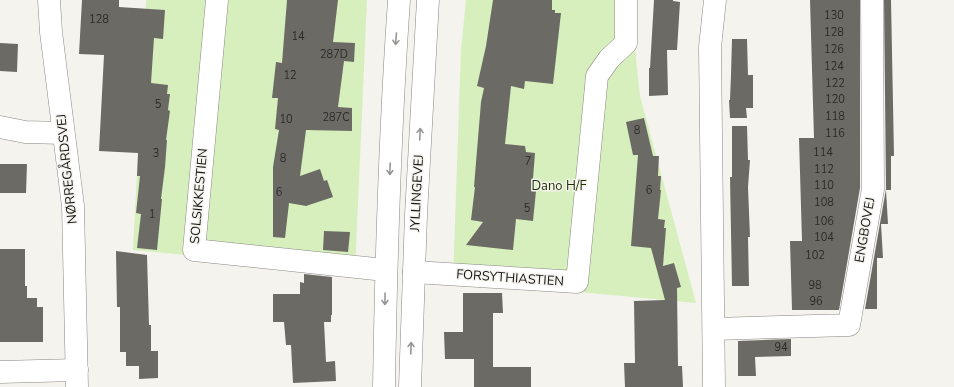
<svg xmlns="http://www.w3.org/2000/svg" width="954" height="387" viewBox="0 0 954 387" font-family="'Nunito Sans',sans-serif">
<rect width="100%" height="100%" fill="#f5f3ee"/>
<g fill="#d6efbd">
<polygon points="146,0 367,0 355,271 133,250"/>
<polygon points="466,0 631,0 631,12 640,96 696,303 453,280 461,50"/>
</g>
<g fill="#6c6a65">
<polygon points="82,0 119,0 119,7 165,10 163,39 154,38 151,83 168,85 167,94 170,94 168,110 170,111 166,140 167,140 165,167 161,199 162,199 157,250 137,248 141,214 136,213 140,176 137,176 138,153 99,151 104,55 79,54"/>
<polygon points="287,0 338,0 333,42 355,43 354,62 344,61 338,107 352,108 352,131 306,130 300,176 320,169 324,181 327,180 333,197 306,206 289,203 285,238 273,237 273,167 279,130 275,129 278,98 272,98 276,62 282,63"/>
<polygon points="493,0 552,0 552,10 555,10 555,13 561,13 553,84 525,81 524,89 511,86 505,144 525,146 526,152 535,153 532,191 536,191 533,221 516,219 513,250 466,245 483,222 471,220 475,187 474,187 481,102 484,88 477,86 486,46"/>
<polygon points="654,0 673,0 673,1 680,2 677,50 667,50 668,95 649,96 649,68 650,68"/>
<polygon points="810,0 860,0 860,188 839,310 792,310 790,241 802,241 799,138 814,138"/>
<polygon points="884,0 891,0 894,156 891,156 891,190 886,190 888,224 881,224 883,258 877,258 877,309 865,309 886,189"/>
<polygon points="732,39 747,39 748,75 753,75 753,108 746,108 747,118 730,118 729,100 730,100 731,75"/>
<polygon points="0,43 18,44 17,72 0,71"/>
<polygon points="644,118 653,156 659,156 658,176 661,176 660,190 661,190 658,219 665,220 664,228 666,228 663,266 674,263 681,287 677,288 678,366 682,366 683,387 625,387 624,363 635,363 634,301 665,300 651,248 631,246 638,155 633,155 626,122"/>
<polygon points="732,126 747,126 748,160 750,160 748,187 750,237 748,237 749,286 732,286 730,177 732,177"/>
<polygon points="0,164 27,164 26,193 0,193"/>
<polygon points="324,231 350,232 348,252 323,250"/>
<polygon points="0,249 25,249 25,286 27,286 27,298 37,298 37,307 43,307 43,342 0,342"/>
<polygon points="116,251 147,255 149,325 151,325 151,351 158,351 158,378 139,379 139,366 126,366 126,352 120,352 120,307 117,307"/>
<polygon points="304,274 332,277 332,315 331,315 331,322 324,322 326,362 335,361 336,381 293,383 291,345 286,345 284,322 273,322 273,294 300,294 300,282 304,283"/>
<polygon points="463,293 502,293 503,313 493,313 493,367 531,367 531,387 474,387 474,359 445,359 444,332 463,332"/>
<polygon points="791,339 791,356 755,357 756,376 738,376 738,341"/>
</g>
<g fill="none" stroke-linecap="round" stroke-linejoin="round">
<g stroke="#898782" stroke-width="23">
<g id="minor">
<polyline points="49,0 51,32 73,206 77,387"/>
<polyline points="217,0 194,250 385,270"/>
<polyline points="0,127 25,132 63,133"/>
<polyline points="414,272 577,282 597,76 609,59 626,43 626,0"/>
<polyline points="714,329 849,325 873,189 872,0"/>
<polyline points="0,372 77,370"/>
<path d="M 384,387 C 386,258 390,129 399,0"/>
<polyline points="410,387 416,215 428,0"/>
<polyline points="714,387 710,47 715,0"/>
</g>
</g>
<use href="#minor" stroke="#fff" stroke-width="22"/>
</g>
<defs><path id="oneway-shaft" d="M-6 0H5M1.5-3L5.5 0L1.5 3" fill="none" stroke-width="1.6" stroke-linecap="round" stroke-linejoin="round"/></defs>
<g stroke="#979695">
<use href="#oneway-shaft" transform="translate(396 39) rotate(94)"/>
<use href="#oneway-shaft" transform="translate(420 134) rotate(-87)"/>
<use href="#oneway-shaft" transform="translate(390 169) rotate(92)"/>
<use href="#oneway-shaft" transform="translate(385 299) rotate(91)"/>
<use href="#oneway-shaft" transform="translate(411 348) rotate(-88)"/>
</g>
<g text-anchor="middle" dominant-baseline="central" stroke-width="3" stroke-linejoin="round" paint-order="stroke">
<g font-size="11" fill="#2c2b28">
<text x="834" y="15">130</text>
<text x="99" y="19">128</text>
<text x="834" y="32">128</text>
<text x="298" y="36">14</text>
<text x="834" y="49">126</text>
<text x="334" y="54">287D</text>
<text x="834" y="66">124</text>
<text x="290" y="75">12</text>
<text x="835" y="83">122</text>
<text x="835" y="99">120</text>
<text x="158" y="104">5</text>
<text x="835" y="116">118</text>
<text x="336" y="117">287C</text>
<text x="286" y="119">10</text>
<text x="637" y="130">8</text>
<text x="835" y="133">116</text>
<text x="823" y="152">114</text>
<text x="156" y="153">3</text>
<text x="283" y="158">8</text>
<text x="528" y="161">7</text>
<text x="824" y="169">112</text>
<text x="824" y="185">110</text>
<text x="649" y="190">6</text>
<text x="279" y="192">6</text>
<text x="824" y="202">108</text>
<text x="527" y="208">5</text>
<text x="152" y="214">1</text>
<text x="824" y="221">106</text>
<text x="824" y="237">104</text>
<text x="815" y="255">102</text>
<text x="815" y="285">98</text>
<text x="816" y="301">96</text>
<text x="781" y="347">94</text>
</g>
<g font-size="13" fill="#171614" stroke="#f5f3ee">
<text transform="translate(67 169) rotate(-96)">NØRREGÅRDSVEJ</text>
<text transform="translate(417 193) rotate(-87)">JYLLINGEVEJ</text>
<text transform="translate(199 196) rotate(-85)">SOLSIKKESTIEN</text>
<text transform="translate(865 230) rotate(-80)">ENGBOVEJ</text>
<text transform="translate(510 278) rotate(4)">FORSYTHIASTIEN</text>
</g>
<g font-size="13" fill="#1d3100" stroke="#f5f3ee">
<text x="559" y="186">Dano H/F</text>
</g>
</g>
</svg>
